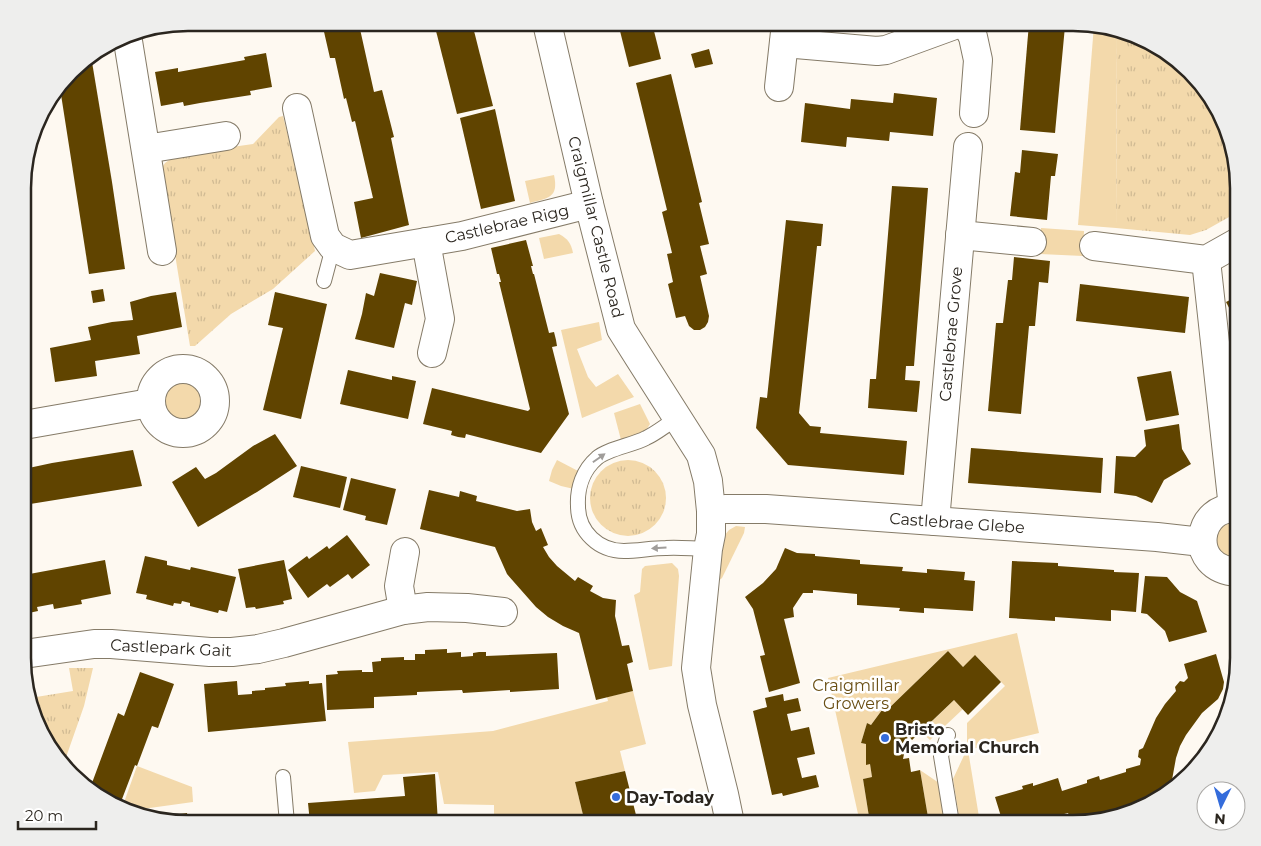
<svg xmlns="http://www.w3.org/2000/svg" width="1261" height="846" viewBox="0 0 1261 846" font-family="Montserrat,sans-serif">
<defs>
<pattern id="park-tufts" width="24" height="20" patternUnits="userSpaceOnUse" patternTransform="scale(1.25)"><rect width="24" height="20" fill="#f3d9ab"/><path d="M3 7l-1-3M5 7V3M7 7l1-3M15 17l-1-3M17 17v-4M19 17l1-3" fill="none" stroke="#d0ba93"/></pattern>
</defs>
<rect width="100%" height="100%" fill="#fef9f1"/>
<g fill="#f3d9ab">
<polygon points="1094,25 1117,30 1116,228 1078,225"/>
<path d="M 554,175 C 559,198 548,198 530,203 L 525,181 Z"/>
<polygon points="1041,228 1084,231 1083,256 1040,254"/>
<path d="M 559,234 C 568,239 571,243 573,253 L 544,259 L 539,238 Z"/>
<polygon points="599,322 602,340 577,349 588,377 596,387 618,374 634,397 582,418 561,330"/>
<circle cx="183" cy="400" r="20"/>
<path d="M 640,404 L 650,424 C 644,436 633,438 621,440 L 614,413 Z"/>
<polygon points="557,460 580,472 574,489 561,486 549,481 552,470"/>
<path d="M 1236,522 L 1238,523 L 1238,560 L 1219,553 C 1218,549 1216,544 1216,540 C 1215,529 1226,523 1236,522 Z"/>
<polygon points="736,526 745,527 744,533 722,578 716,583 724,536 729,530"/>
<polygon points="672,563 678,569 679,576 672,666 649,670 634,595 640,592 642,569 645,566"/>
<polygon points="1017,633 1039,733 968,750 980,823 960,823 953,779 967,749 967,723 1005,686 976,656 963,667 948,651 885,712 882,710 871,725 867,723 861,743 866,744 866,764 870,764 872,777 863,779 870,823 860,823 828,678"/>
<polygon points="633,691 646,744 620,751 625,771 575,782 585,823 494,823 494,805 444,804 438,772 383,775 375,791 354,793 348,742 493,731 608,701 607,697"/>
<polygon points="954,700 963,709 930,740 921,732"/>
<polygon points="137,766 192,787 193,802 128,811 122,808"/>
<polygon points="920,770 939,783 946,823 929,823"/>
</g>
<g fill="url(#park-tufts)">
<polygon points="1117,30 1127,31 1174,57 1216,105 1238,177 1238,212 1206,230 1190,235 1116,228"/>
<polygon points="283,116 305,204 315,251 273,289 231,314 195,346 190,346 161,169 165,163 176,155 253,144 279,117"/>
<circle cx="628" cy="498" r="38"/>
<polygon points="69,668 93,668 84,706 64,763 45,741 30,698 73,691"/>
</g>
<g fill="#604400">
<polygon points="322,23 361,23 362,29 360,29 374,92 382,90 394,137 391,138 409,225 361,238 354,202 373,198 355,121 352,122 346,98 344,99 335,58 330,58"/>
<polygon points="434,23 472,23 493,106 457,114"/>
<polygon points="618,23 652,23 661,59 629,67"/>
<polygon points="1029,23 1065,26 1055,133 1020,130"/>
<polygon points="709,49 713,64 695,68 691,54"/>
<polygon points="266,53 272,87 250,91 251,95 200,103 184,106 183,102 161,106 155,72 178,68 178,72 245,60 244,57"/>
<polygon points="91,56 112,182 125,269 89,274 60,88 79,64"/>
<polygon points="671,74 702,202 699,203 709,244 700,246 707,274 700,276 709,316 708,322 705,327 700,330 694,330 689,326 685,316 676,318 668,284 673,282 667,254 672,253 662,212 667,210 636,83"/>
<polygon points="894,93 937,98 933,136 890,132 889,141 847,137 846,147 801,142 805,103 850,109 851,99 893,103"/>
<polygon points="495,109 515,201 481,209 460,118"/>
<polygon points="1022,150 1058,154 1055,176 1051,176 1047,220 1010,216 1015,172 1020,173"/>
<polygon points="892,186 928,188 914,366 906,366 905,380 920,381 917,412 868,408 870,379 876,379"/>
<polygon points="786,220 823,224 821,246 817,246 799,413 810,426 821,427 820,433 907,441 904,475 788,465 756,428 760,397 767,398"/>
<polygon points="526,240 533,266 531,266 533,274 534,274 549,333 554,332 556,340 557,346 552,347 569,414 541,453 466,434 465,438 458,437 451,435 452,431 423,424 432,388 528,411 530,409 499,282 501,282 499,274 497,274 491,248"/>
<polygon points="1014,257 1050,261 1048,283 1039,282 1035,326 1029,326 1021,414 988,411 996,323 1003,323 1008,280 1012,280"/>
<polygon points="380,273 417,281 412,305 405,303 394,348 355,339 362,314 366,293 374,296"/>
<polygon points="1080,284 1189,297 1185,333 1076,321"/>
<polygon points="103,289 105,301 93,303 91,291"/>
<polygon points="176,292 182,327 137,336 140,354 95,361 97,376 55,382 50,348 91,340 88,327 112,322 133,320 130,302 151,296"/>
<polygon points="275,292 327,304 301,419 263,410 283,328 268,325"/>
<polygon points="1238,296 1238,325 1226,302"/>
<polygon points="348,370 392,380 392,376 416,381 408,419 340,404"/>
<polygon points="1171,371 1179,415 1146,421 1137,377"/>
<polygon points="1179,424 1182,449 1191,464 1164,480 1152,503 1136,496 1114,493 1116,456 1135,457 1146,446 1144,430"/>
<polygon points="275,434 297,466 257,492 198,527 172,482 196,467 205,479 216,473 253,446"/>
<polygon points="971,448 1103,458 1101,493 968,483"/>
<polygon points="133,450 142,486 24,505 24,469 52,463"/>
<polygon points="301,466 347,477 340,508 293,497"/>
<polygon points="351,478 396,489 387,525 365,520 366,516 343,510"/>
<polygon points="429,490 459,497 460,491 477,496 476,501 517,511 530,509 532,522 536,531 541,528 548,545 543,547 549,557 557,566 575,581 578,577 593,586 590,591 603,598 616,600 615,616 622,646 629,645 633,662 627,664 633,691 596,700 579,633 563,626 548,617 536,607 507,574 495,547 420,529"/>
<polygon points="347,535 370,565 352,579 348,574 330,587 327,584 308,598 288,570 307,556 309,559 327,546 329,549"/>
<polygon points="785,548 797,553 815,554 815,556 860,560 860,564 903,567 902,571 927,573 927,569 965,572 964,580 975,581 973,611 924,608 924,613 899,611 900,608 857,605 857,594 813,590 813,593 803,593 793,608 794,617 784,619 800,683 769,692 760,656 765,655 753,609 745,597 763,583 776,569"/>
<polygon points="145,556 167,561 167,565 190,570 191,567 236,577 227,612 219,610 218,613 190,606 190,603 182,601 181,604 174,603 173,606 146,599 147,595 136,593"/>
<polygon points="105,560 111,594 81,600 82,604 54,609 53,604 37,607 38,611 24,614 24,575"/>
<polygon points="284,560 292,599 283,601 284,604 256,609 255,607 246,608 238,569"/>
<polygon points="1012,561 1058,563 1058,566 1114,570 1114,572 1139,573 1136,612 1111,610 1111,621 1055,617 1055,621 1009,618"/>
<polygon points="1145,576 1167,577 1180,592 1197,601 1207,632 1169,642 1165,631 1147,614 1141,613"/>
<polygon points="447,649 447,653 461,652 461,657 473,656 473,653 479,652 486,652 486,656 557,653 559,689 510,692 510,690 463,693 462,690 417,692 417,695 374,697 374,708 327,710 326,675 338,674 337,671 362,670 362,672 373,672 372,662 381,661 381,658 404,657 404,660 415,660 415,654 425,654 425,650"/>
<polygon points="948,651 963,667 975,655 1001,682 968,715 954,700 912,740 908,735 903,759 909,758 911,772 920,770 929,823 870,823 863,779 872,777 870,764 866,765 866,744 861,743 867,723 871,725 882,710 885,712"/>
<polygon points="1216,654 1224,682 1223,689 1218,699 1202,713 1186,735 1180,746 1176,758 1172,780 1167,790 1161,794 1135,802 1136,806 1073,823 1072,823 1068,813 1030,823 1003,823 995,797 1023,789 1022,786 1033,783 1033,786 1058,778 1062,791 1087,783 1087,780 1099,776 1100,780 1126,772 1126,769 1140,765 1141,759 1138,757 1139,750 1143,748 1156,718 1165,704 1176,691 1175,687 1180,681 1184,682 1188,678 1184,664"/>
<polygon points="140,672 174,684 158,728 152,726 137,766 135,765 119,807 89,791 118,713 124,716"/>
<polygon points="237,681 238,695 252,694 252,691 265,690 265,688 286,686 285,683 309,681 309,684 322,683 326,721 208,732 204,684"/>
<polygon points="783,694 784,701 798,698 801,711 787,714 791,731 809,727 815,754 797,758 802,778 816,775 819,787 783,796 782,793 772,795 753,711 767,707 765,698"/>
<polygon points="625,771 638,823 585,823 575,782"/>
<polygon points="435,774 438,823 310,823 308,803 405,796 403,777"/>
<polygon points="187,813 188,823 177,823 164,821 164,816"/>
</g>
<g fill="none" stroke-linecap="round" stroke-linejoin="round">
<g stroke="#857b68" stroke-width="16">
<g id="lane">
<polyline points="324,281 333,247"/>
<path d="M 678,418 C 667,424 657,433 646,438 C 633,445 607,449 597,458 C 583,470 577,488 578,506 C 578,532 599,551 624,551 C 638,551 652,548 666,548 C 680,547 694,549 708,549"/>
<polyline points="948,735 941,756 952,823"/>
<polyline points="283,777 287,823"/>
</g>
</g>
<g stroke="#857b68" stroke-width="30">
<g id="street">
<polyline points="966,23 973,37 978,60 974,113"/>
<polyline points="127,35 162,251"/>
<polyline points="784,43 877,51 886,50 960,23"/>
<polyline points="779,87 786,23"/>
<polyline points="297,108 325,236 333,247 350,255 462,236 589,204"/>
<polyline points="146,149 226,136"/>
<polyline points="960,235 1032,242"/>
<polyline points="426,242 440,319 432,353"/>
<polyline points="1094,246 1206,260 1238,242"/>
<polyline points="1206,260 1233,508"/>
<circle cx="183" cy="401" r="32"/>
<polyline points="24,425 150,403"/>
<path d="M 1238,509 C 1198,502 1184,569 1238,572"/>
<polyline points="711,511 725,509 766,509 1157,537 1202,542"/>
<polyline points="935,521 968,147"/>
<polyline points="403,610 399,586 405,552"/>
<polyline points="24,654 94,644 111,644 210,652 232,652 258,649 284,643 403,610 428,607 467,608 503,612"/>
</g>
</g>
<g stroke="#857b68" stroke-width="30">
<polyline id="secondary" points="547,23 589,204 621,329 638,356 701,455 708,481 711,511 711,534 708,549 696,668 702,705 724,794 730,823"/>
</g>
<use href="#lane" stroke="#fff" stroke-width="14"/>
<use href="#street" stroke="#fff" stroke-width="28"/>
<use href="#secondary" stroke="#fff" stroke-width="28"/>
</g>
<defs><path id="oneway-solid" d="M-6-.8H1V-3.2L6.5 0L1 3.2V.8H-6Z" transform="scale(1.25)"/></defs>
<g fill="#a09d9a">
<use href="#oneway-solid" transform="translate(599 458) rotate(-35)"/>
<use href="#oneway-solid" transform="translate(659 548) rotate(177)"/>
</g>
<g fill="#346cdb" stroke="#fff" stroke-width="2">
<circle cx="885" cy="738" r="5"/>
<circle cx="616" cy="797" r="5"/>
</g>
<g text-anchor="middle" dominant-baseline="central" stroke-width="5" stroke-linejoin="round" paint-order="stroke">
<g font-size="16" fill="#2b261f" stroke="#fff">
<text transform="translate(507 224) rotate(-13)">Castlebrae Rigg</text>
<text transform="translate(596 227) rotate(76)">Craigmillar Castle Road</text>
<text transform="translate(951 334) rotate(-85)">Castlebrae Grove</text>
<text transform="translate(957 523) rotate(4)">Castlebrae Glebe</text>
<text transform="translate(171 648) rotate(3)">Castlepark Gait</text>
</g>
<g font-size="16" fill="#694e13" stroke="#fff">
<text x="856" y="685">Craigmillar<tspan x="856" dy="18">Growers</tspan></text>
</g>
<g font-size="16" font-weight="bold" fill="#2b261f" stroke="#fff" text-anchor="start">
<text x="895" y="729">Bristo<tspan x="895" dy="18">Memorial Church</tspan></text>
<text x="626" y="797">Day-Today</text>
</g>
</g>
<path d="M0 0H1261V846H0ZM188 31H1073A157 157 0 0 1 1230 188V658A157 157 0 0 1 1073 815H188A157 157 0 0 1 31 658V188A157 157 0 0 1 188 31Z" fill="#eeeeed" fill-rule="evenodd"/>
<path fill="none" stroke="#2b261f" stroke-width="2.5" d="M188 31H1073A157 157 0 0 1 1230 188V658A157 157 0 0 1 1073 815H188A157 157 0 0 1 31 658V188A157 157 0 0 1 188 31Z"/>
<g transform="translate(1221 806) rotate(185)"><circle r="24" fill="#ffffff" stroke="#aaa8a5"/>
<path d="M0-4L9 19L0 12L-9 19Z" fill="#346cdb"/>
<text y="-8" font-size="14" font-weight="bold" text-anchor="middle" fill="#2b261f">N</text>
</g>
<path d="M18 821v8h78v-8" fill="none" stroke="#2b261f" stroke-width="2.5"/>
<text x="25" y="821" font-size="15" fill="#2b261f" stroke="#ffffff" stroke-width="4" paint-order="stroke">20 m</text>
</svg>
